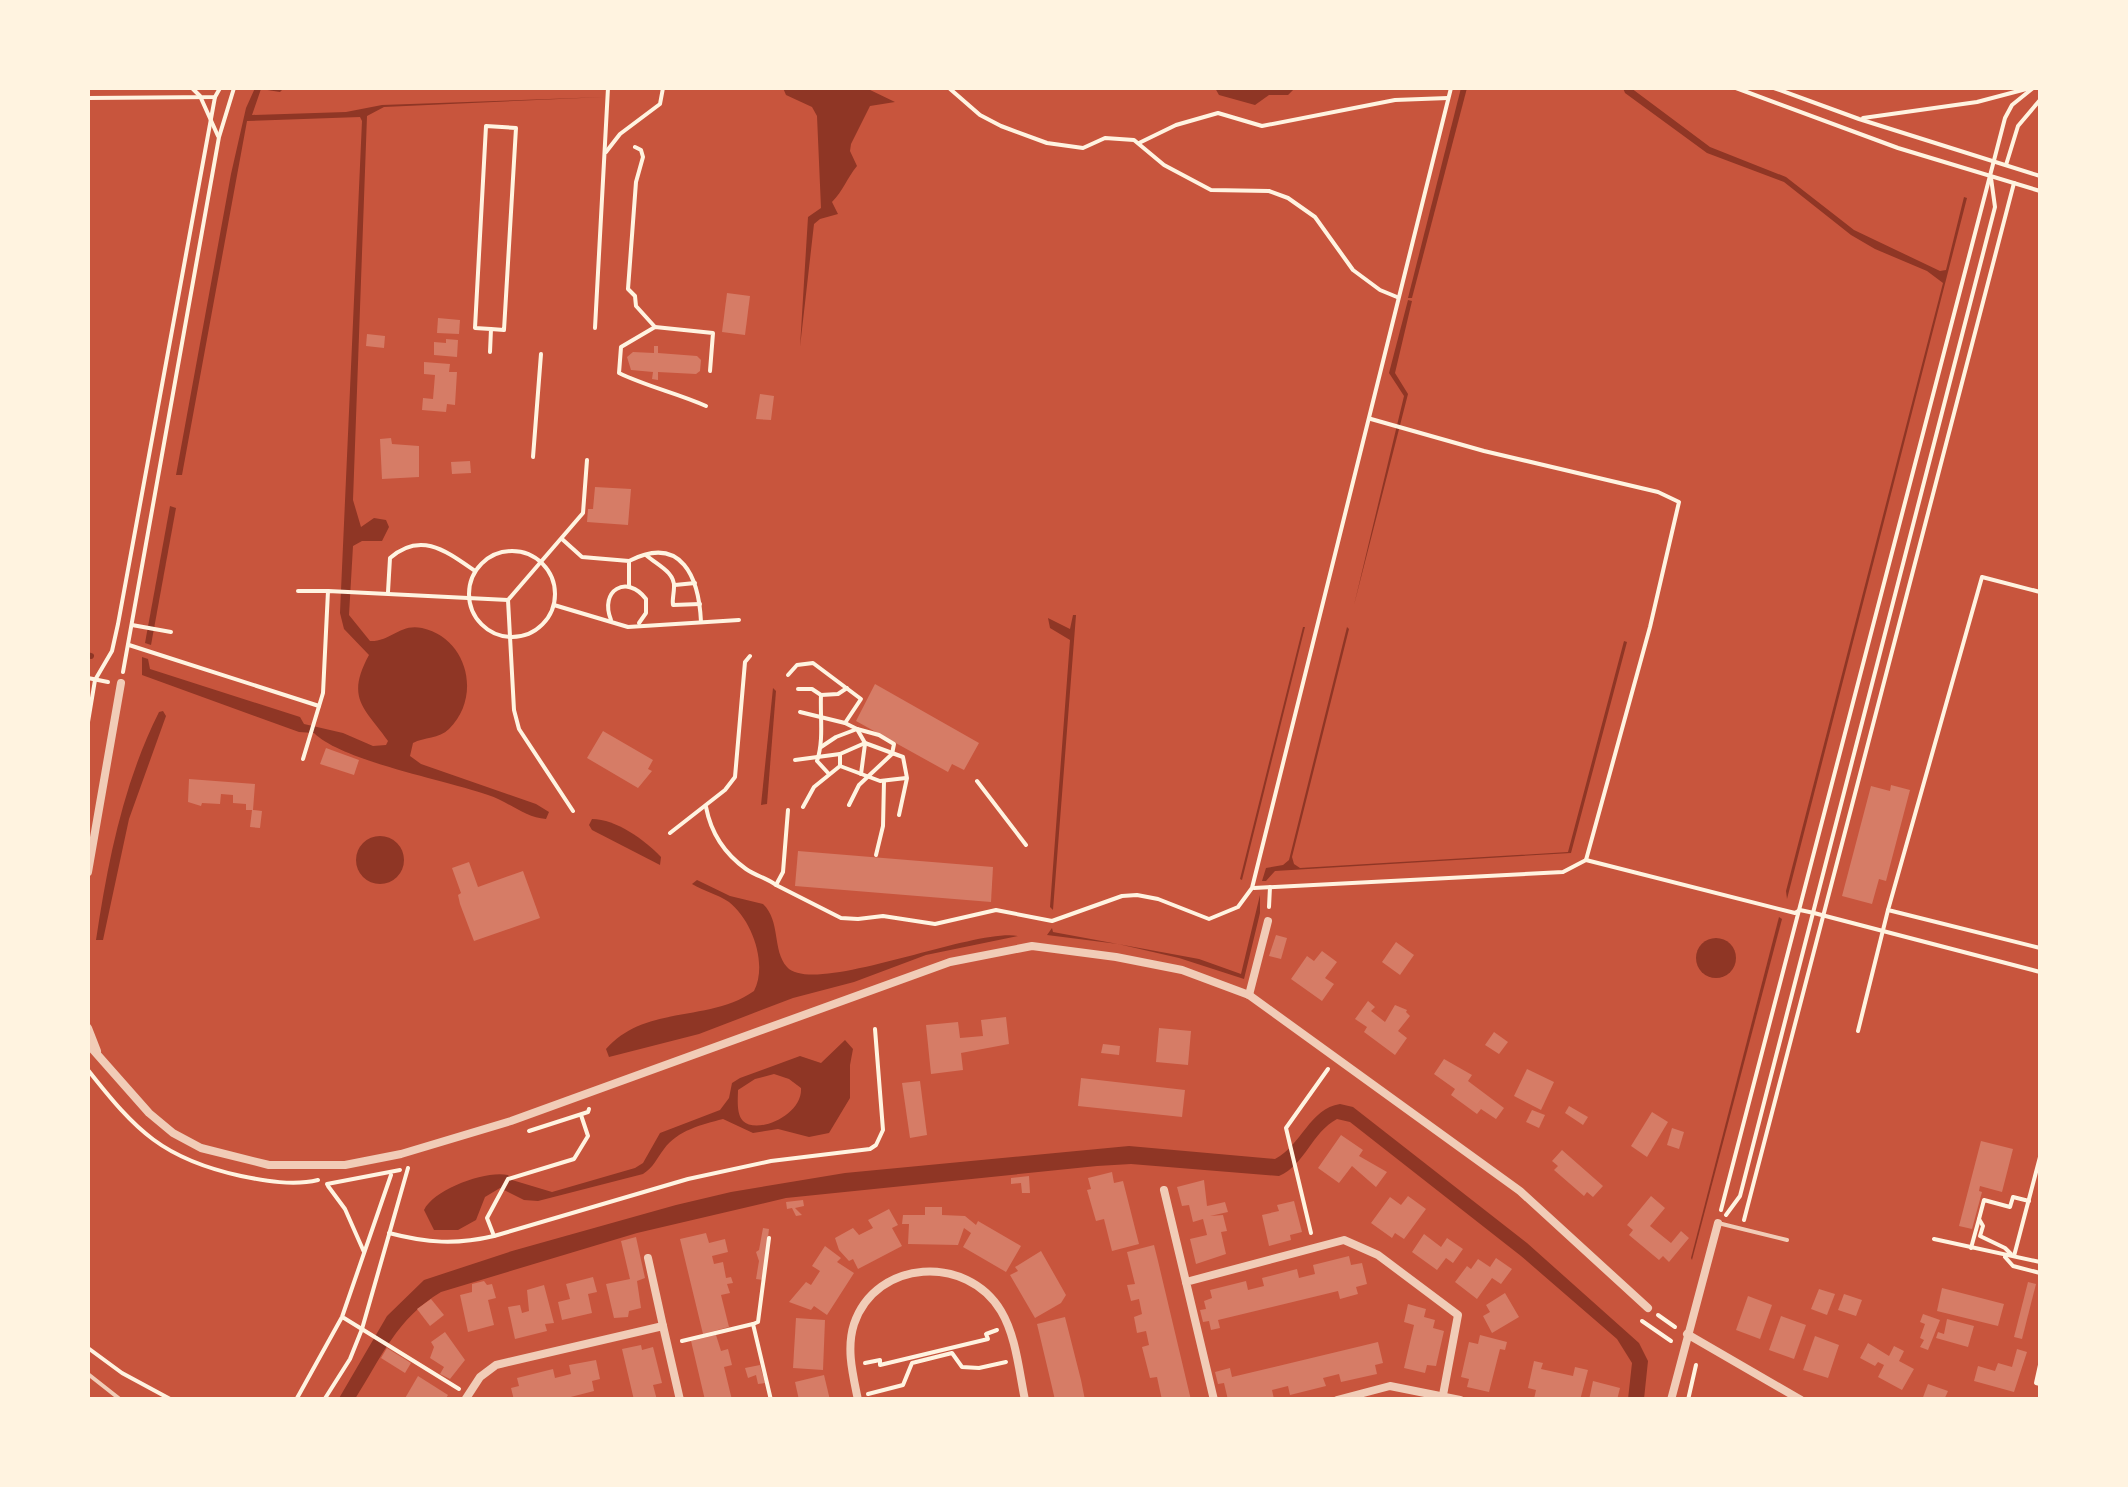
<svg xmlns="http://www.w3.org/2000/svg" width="2128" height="1487" viewBox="0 0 2128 1487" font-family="'Fira Sans Condensed',sans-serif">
<rect width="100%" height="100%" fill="#c8553d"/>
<g fill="#8f3625" fill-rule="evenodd">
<path d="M 255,88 L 284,88 L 280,92 L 261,89 L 252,115 L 346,112 L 382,105 L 604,97 L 384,107 L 367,116 L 353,500 L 361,527 L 374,518 L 386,520 L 389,527 L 382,541 L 362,541 L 353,546 L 349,615 L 370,641 C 390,642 400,623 422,628 C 468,638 482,697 449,729 C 439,739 424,737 413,743 L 410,756 L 421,764 L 536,804 L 549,812 L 546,819 C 525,818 508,801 488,795 C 445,780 342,761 314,733 L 299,732 L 142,675 L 142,657 L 148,659 L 150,669 L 300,717 L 304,724 L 343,733 L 373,746 L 386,745 L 388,741 C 365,708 345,699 369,655 L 344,629 L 340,613 L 362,121 L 360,117 L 247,121 L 182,475 L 176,475 L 231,174 L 246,108 Z"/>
<path d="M 783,88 L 866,88 L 895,102 L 870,106 L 851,144 L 850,151 L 857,166 C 847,178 843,191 832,202 L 838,214 L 820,219 L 814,224 L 800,347 L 808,217 L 821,208 L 817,116 L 812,107 L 786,95 Z"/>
<polygon points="1215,88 1295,88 1288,95 1269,95 1255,105 1219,95"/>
<polygon points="1461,88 1467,88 1412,298 1408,298"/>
<polygon points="1623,88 1631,88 1710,147 1786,177 1854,230 1940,271 1946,270 1964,197 1967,198 1787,899 1786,891 1943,283 1927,271 1875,249 1851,235 1784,182 1707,153 1625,93"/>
<polygon points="1408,300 1412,301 1395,373 1408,394 1354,605 1404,396 1389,373"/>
<polygon points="170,506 176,508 151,645 145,643"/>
<polygon points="1073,615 1076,615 1053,910 1050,907 1070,640 1050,628 1048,618 1070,629"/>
<polygon points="1303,627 1305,627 1242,880 1240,879"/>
<polygon points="1347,627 1349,629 1292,857 1294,864 1300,868 1568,852 1624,641 1627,642 1571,853 1275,871 1266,881 1262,881 1266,868 1283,865 1289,860"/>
<polygon points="773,688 776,691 767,804 761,805"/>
<path d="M 163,711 L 166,716 L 129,819 L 103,940 L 96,940 C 108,861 123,784 159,712 Z"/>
<path d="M 592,819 C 616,819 645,840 661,857 L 660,865 L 592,830 L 589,825 Z"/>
<circle cx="380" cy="860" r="24"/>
<path d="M 697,880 L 730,896 L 763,904 C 781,921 772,950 787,967 C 814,997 972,928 1018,936 L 926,955 L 854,982 L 793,998 L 699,1034 L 609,1057 L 606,1049 C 646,1004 709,1023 754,991 C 768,964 752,920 729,902 C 717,894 704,891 692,884 Z"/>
<polygon points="1260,895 1260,913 1244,979 1179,958 1118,944 1047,935 1052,928 1053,932 1199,959 1241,974"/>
<polygon points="1779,917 1782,919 1692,1260 1691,1258"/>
<circle cx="1716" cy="958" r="20"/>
<path d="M 845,1040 L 853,1049 L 850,1065 L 850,1098 L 829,1133 L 809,1137 L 778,1129 L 753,1133 L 723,1119 C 701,1125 678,1130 664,1149 C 656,1159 654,1167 643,1174 L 538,1201 L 524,1200 L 500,1188 L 485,1197 L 476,1220 L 458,1230 L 434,1230 L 424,1210 C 434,1189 486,1170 508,1175 L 512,1180 L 552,1192 L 635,1168 L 643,1163 L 660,1133 L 720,1110 L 729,1098 L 732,1083 L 740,1078 L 800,1056 L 821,1063 ZM 774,1074 L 789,1079 L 801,1088 C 803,1115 757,1135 743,1121 C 736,1114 738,1098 738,1090 L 755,1079 Z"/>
<path d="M 1340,1104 L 1353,1107 L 1527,1243 L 1639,1343 L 1648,1361 L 1644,1399 L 1628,1399 L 1632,1363 L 1617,1339 L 1521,1256 L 1350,1122 L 1337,1119 C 1312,1132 1305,1165 1279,1176 L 1131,1164 L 1097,1166 L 786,1198 L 637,1233 L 441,1292 C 397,1318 381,1358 355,1399 L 338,1400 L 387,1316 L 424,1280 L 512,1251 L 676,1205 L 731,1192 L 845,1173 L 1129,1146 L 1275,1159 C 1301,1146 1310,1108 1340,1104 Z"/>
</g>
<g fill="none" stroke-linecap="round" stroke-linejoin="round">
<polyline stroke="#8f3625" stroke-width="6" points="88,655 91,656"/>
</g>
<g fill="#d67c66">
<polygon points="727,293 750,296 745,335 722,332"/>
<polygon points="438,318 460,320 459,334 437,333"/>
<polygon points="367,334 385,336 384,348 366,346"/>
<polygon points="446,339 458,340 457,357 434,355 434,342 446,343"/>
<polygon points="654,346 658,346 658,353 697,356 701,360 700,371 696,374 658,372 658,380 652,379 653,372 631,370 627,357 633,352 654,353"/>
<polygon points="424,362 450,364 449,372 457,372 455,405 447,404 446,412 422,410 423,398 433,399 435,375 424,374"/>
<polygon points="760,394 774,396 771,420 756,419"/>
<polygon points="391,438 392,444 419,446 419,477 382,479 380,439"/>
<polygon points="470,461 471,473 452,474 451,462"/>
<polygon points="595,487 631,489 628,525 587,522 588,509 593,509"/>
<polygon points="875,684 979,743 964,770 952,764 948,772 856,721"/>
<polygon points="603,731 653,760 648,769 652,771 638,788 587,758"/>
<polygon points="326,748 359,760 354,775 320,764"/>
<polygon points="189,779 255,784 253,810 262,811 260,828 250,827 252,810 246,810 246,804 233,803 233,795 221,794 220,804 202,803 201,806 188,802"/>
<polygon points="1891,785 1910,790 1886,881 1879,879 1872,904 1842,896 1871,786 1890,791"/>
<polygon points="798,851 993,867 991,902 795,886"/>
<polygon points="469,862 478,887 523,871 540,918 474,941 460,904 458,895 461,893 452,868"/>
<polygon points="1276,935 1287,938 1281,959 1269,956"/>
<polygon points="1396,942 1414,955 1400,975 1382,962"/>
<polygon points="1322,951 1337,962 1325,978 1334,984 1322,1001 1291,979 1307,956 1314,961"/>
<polygon points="1368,1001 1375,1007 1371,1011 1385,1022 1395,1005 1407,1010 1406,1012 1410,1016 1398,1031 1407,1038 1395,1055 1364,1032 1367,1027 1355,1019"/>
<polygon points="1006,1017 1009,1044 961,1053 963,1070 931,1074 926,1025 958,1022 960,1038 983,1036 981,1020"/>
<polygon points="1159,1028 1191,1031 1188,1065 1156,1062"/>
<polygon points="1494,1032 1508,1042 1499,1054 1485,1045"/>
<polygon points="1103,1044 1120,1046 1119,1055 1101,1053"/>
<polygon points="1444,1059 1472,1075 1468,1081 1504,1108 1496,1119 1481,1109 1477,1114 1451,1095 1455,1089 1434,1074"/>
<polygon points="1527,1069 1554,1082 1541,1110 1514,1096"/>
<polygon points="1081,1078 1185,1090 1182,1117 1078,1106"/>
<polygon points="920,1081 927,1135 910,1138 902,1083"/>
<polygon points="1569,1106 1588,1117 1583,1125 1565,1113"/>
<polygon points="1532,1110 1545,1115 1539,1128 1526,1122"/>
<polygon points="1652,1112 1668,1122 1647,1157 1631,1146"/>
<polygon points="1672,1128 1684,1132 1679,1149 1667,1145"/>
<polygon points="1341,1135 1363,1150 1359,1156 1387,1172 1376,1187 1352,1166 1339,1183 1318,1168"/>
<polygon points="1981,1141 2013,1149 2002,1192 1980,1186 1979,1191 1982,1192 1972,1229 1959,1226"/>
<polygon points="1562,1150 1603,1186 1593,1197 1587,1192 1584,1196 1554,1170 1558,1166 1552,1161"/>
<polygon points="1112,1172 1114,1183 1123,1181 1139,1244 1112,1251 1104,1219 1096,1221 1087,1190 1091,1189 1088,1178"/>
<polygon points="1029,1176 1030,1193 1022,1193 1021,1183 1011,1184 1011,1178"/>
<polygon points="1204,1180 1207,1206 1225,1202 1228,1212 1210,1216 1223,1215 1227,1231 1221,1232 1226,1254 1196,1264 1190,1239 1207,1235 1203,1219 1193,1222 1189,1205 1182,1206 1177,1187"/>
<polygon points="1408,1196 1426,1209 1404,1239 1395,1233 1392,1238 1371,1223 1390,1197 1401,1205"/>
<polygon points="1651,1196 1665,1208 1650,1226 1671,1243 1681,1231 1689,1238 1669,1262 1663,1256 1659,1260 1629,1235 1633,1230 1627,1225"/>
<polygon points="803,1200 804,1206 795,1208 802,1215 796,1216 792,1208 787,1209 786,1202"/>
<polygon points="1294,1201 1302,1232 1290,1235 1291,1240 1269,1246 1262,1215 1279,1211 1277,1205"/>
<polygon points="925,1207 942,1207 942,1215 965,1216 976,1225 978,1221 1021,1246 1006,1272 963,1247 971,1233 964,1228 958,1245 908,1244 909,1224 902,1224 903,1215 925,1215"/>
<polygon points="889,1209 898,1225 892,1228 902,1246 858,1269 853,1259 849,1261 839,1250 835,1238 853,1228 859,1235 873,1228 868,1220"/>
<polygon points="763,1228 769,1229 763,1280 756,1279 759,1261 756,1252 759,1250"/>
<polygon points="706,1233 709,1243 725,1239 728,1252 712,1256 714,1264 723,1262 726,1278 731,1277 733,1283 727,1284 730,1293 721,1295 729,1327 703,1334 680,1239"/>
<polygon points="1424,1234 1441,1247 1447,1238 1463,1249 1453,1263 1446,1258 1437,1270 1412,1252"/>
<polygon points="636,1237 645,1278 637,1281 641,1308 629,1311 628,1317 614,1318 606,1284 630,1279 621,1241"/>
<polygon points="1154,1245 1158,1261 1191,1400 1162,1400 1157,1377 1150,1378 1142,1347 1149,1345 1146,1331 1137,1333 1134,1317 1142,1314 1139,1299 1131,1301 1127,1285 1135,1284 1127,1252"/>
<polygon points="825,1246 841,1258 837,1262 854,1273 827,1315 814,1306 811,1310 789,1302 806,1282 811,1285 820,1271 812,1266"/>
<polygon points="1041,1251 1066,1295 1061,1303 1035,1318 1010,1275 1018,1271 1015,1267"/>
<polygon points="1349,1256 1351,1265 1362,1263 1367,1284 1356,1287 1358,1294 1340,1299 1338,1291 1218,1320 1220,1328 1211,1330 1209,1321 1203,1322 1200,1310 1206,1309 1204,1301 1212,1298 1210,1290 1246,1281 1248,1290 1264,1286 1262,1278 1297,1269 1299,1278 1315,1274 1313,1265"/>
<polygon points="1496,1258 1512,1269 1501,1284 1492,1278 1477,1299 1455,1282 1467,1266 1471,1269 1478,1259 1490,1267"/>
<polygon points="593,1277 597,1292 588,1294 592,1313 562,1320 558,1302 570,1299 566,1284"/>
<polygon points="484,1281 487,1285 492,1284 496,1298 488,1300 494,1325 468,1332 460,1295 472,1292 472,1284"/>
<polygon points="2028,1282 2036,1284 2022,1339 2014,1337"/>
<polygon points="544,1285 554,1323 545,1324 547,1331 515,1339 508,1307 520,1305 522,1313 529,1311 527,1290"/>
<polygon points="1942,1288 2004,1304 1998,1326 1937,1311"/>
<polygon points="1819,1289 1835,1294 1827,1315 1811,1309"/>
<polygon points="1505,1293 1519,1317 1492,1333 1483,1316 1490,1312 1486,1305"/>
<polygon points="1844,1294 1862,1300 1856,1316 1838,1310"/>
<polygon points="1748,1296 1772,1305 1760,1339 1736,1330"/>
<polygon points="431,1299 444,1315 430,1326 417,1309"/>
<polygon points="1408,1304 1426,1309 1424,1317 1435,1320 1433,1328 1444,1331 1436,1366 1427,1365 1425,1373 1404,1368 1414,1325 1404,1322"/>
<polygon points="1923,1314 1940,1320 1928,1350 1920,1347 1924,1340 1920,1338 1925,1324 1920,1322"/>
<polygon points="1781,1316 1806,1325 1794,1359 1769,1350"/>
<polygon points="1065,1317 1081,1380 1085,1400 1055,1400 1052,1387 1037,1324"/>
<polygon points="796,1318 825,1320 823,1370 793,1368"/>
<polygon points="1947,1319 1974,1326 1968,1347 1936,1338 1938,1332 1944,1334"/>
<polygon points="445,1332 465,1360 450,1379 440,1374 444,1367 430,1358 434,1347 431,1342"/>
<polygon points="716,1335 721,1351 728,1349 732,1365 724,1367 732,1400 705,1400 691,1341"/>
<polygon points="1480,1335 1507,1342 1505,1350 1500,1349 1489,1392 1467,1387 1469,1379 1461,1377 1469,1342 1478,1344"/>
<polygon points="1815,1336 1839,1345 1828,1378 1803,1370"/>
<polygon points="1378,1342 1383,1363 1375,1365 1377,1374 1341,1382 1339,1374 1323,1378 1326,1386 1290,1395 1288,1386 1272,1390 1274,1399 1270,1400 1228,1400 1224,1383 1218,1384 1215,1372 1230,1368 1232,1377"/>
<polygon points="1868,1343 1889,1356 1894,1346 1904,1351 1899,1361 1914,1369 1902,1390 1878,1377 1884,1365 1878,1362 1875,1366 1860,1358"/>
<polygon points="641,1345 642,1350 653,1347 662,1383 653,1385 657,1400 634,1400 622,1349"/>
<polygon points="387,1348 411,1363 405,1373 381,1358"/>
<polygon points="2017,1349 2027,1352 2014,1392 1974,1381 1978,1366 1995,1371 1998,1363 2012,1367"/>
<polygon points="596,1360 600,1379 592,1381 594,1391 559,1400 514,1400 511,1388 519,1386 517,1378 553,1369 555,1378 571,1374 569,1365"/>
<polygon points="1534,1361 1543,1363 1541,1369 1573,1376 1575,1367 1588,1370 1580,1400 1534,1399 1536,1390 1528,1388"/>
<polygon points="760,1365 765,1383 758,1384 756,1375 748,1378 745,1368"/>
<polygon points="824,1375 830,1400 799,1400 795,1382"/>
<polygon points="418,1376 448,1395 445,1400 404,1400"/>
<polygon points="1593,1381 1620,1388 1617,1400 1589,1400"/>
<polygon points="1928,1384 1948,1391 1944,1400 1922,1400"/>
</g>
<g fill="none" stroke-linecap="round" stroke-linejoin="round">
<g stroke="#fff3e0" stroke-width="4">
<polyline points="192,88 200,96 218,136"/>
<polyline points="949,88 980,115 1001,126 1047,143 1083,148 1105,138 1134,140 1164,165 1211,190 1269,191 1288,198 1315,217 1353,270 1380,290 1397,297"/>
<polyline points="1736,88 1898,148 2040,191"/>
<polyline points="1774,88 1859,119 2040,176"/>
<polyline points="88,98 215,97 220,88"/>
<polyline points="1863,118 1977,102 2030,88"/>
<polyline points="1139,143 1176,125 1218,113 1262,126 1395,100 1448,98"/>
<polyline points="635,147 641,150 643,157 636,182 628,289 635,296 636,306 655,327"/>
<polyline points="606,152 620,134 660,104 663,88"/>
<polyline points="2006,165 2018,126 2040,100"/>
<polyline points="595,328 608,88"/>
<polyline points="490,352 491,329 504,330 516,128 486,126 475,328 491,329"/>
<path d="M 706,406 C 677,393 648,387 619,373 L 621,347 L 655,327 L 713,333 L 710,371"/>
<polyline points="1371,419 1484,451 1658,492 1679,502 1650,627 1586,860"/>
<polyline points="533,457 541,354"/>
<polyline points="562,539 582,557 629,561 629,587"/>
<circle cx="512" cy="594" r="43"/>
<path d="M 646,555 C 657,565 675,572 674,587 C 674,594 672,599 673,605 L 700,604"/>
<path d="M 629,561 C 682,534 699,578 701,622"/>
<polyline points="675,585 695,583"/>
<polyline points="298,591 328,591"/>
<path d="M 388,592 L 390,558 C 421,531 446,551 475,571"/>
<polyline points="2040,592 1982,577 1888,910 2040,948"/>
<polyline points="508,600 514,710 519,729 573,811"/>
<polyline points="554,605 628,627 739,620"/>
<path d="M 611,620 C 599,590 627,574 646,599 L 646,613 L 639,623"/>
<polyline points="132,625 171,632"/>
<polyline points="129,645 319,706"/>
<polyline points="123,672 219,137 234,88"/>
<polyline points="788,675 797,665 813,663 861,699 845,723 800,712"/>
<polyline points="88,678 108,682"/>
<path d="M 798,689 L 812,689 L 821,695 C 820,717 824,740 817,761 L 829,774"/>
<polyline points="821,695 838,694 847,688"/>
<polyline points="88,722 95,680 112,651 118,624 215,97"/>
<polyline points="857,729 865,743 903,757 907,778 899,815"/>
<polyline points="857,729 879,735 894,744 892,754"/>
<polyline points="821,747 836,737 857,729 845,723"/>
<polyline points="303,759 323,693 328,591 508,600 583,513 587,460"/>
<polyline points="795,760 840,754"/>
<polyline points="840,766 880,781 906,778"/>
<polyline points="861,774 865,744"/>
<polyline points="977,781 1026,845"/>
<polyline points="849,805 859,785 892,754"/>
<path d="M 706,807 C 711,833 725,854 746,869 C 756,876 767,878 776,885"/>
<polyline points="803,807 814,787 840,766 840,754 865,743"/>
<polyline points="788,810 783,872 776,885 841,918 858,919 883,916 935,924 996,910 1052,921 1122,896 1137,895 1158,899 1209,919 1238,907 1252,888 1451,88"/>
<polyline points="670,833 725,790 735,777 745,662 750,656"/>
<polyline points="876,855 883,826 884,781"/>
<polyline points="1254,888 1563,872 1586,860 1795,913 1800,910 1814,913 2040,972"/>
<polyline points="1269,907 1270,887"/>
<polyline points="1858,1031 1888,910"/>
<path d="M 88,1070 C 136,1131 163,1159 241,1176 C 265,1181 294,1186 318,1180"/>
<polyline points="529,1131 588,1112 589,1109"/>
<polyline points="327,1184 400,1170"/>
<polyline points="328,1186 345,1209 364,1252"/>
<polyline points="1721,1210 2005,118 2012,105 2033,88"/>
<polyline points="1726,1215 1740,1196 1995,207 1991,178"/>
<polyline points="1744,1220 2014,183"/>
<path d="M 389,1233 C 427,1243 456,1245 494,1236 L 487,1218 L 508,1179 L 574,1159 L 588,1136 L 581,1115"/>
<polyline points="1311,1233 1286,1128 1328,1069"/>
<polyline points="494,1236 688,1179 771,1161 870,1149 876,1145 883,1130 875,1029"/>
<polyline points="1934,1239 2040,1262"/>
<polyline points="1971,1248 1979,1219"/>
<polyline points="2011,1254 2005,1248 1980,1236 1983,1226 1979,1219 1984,1200 2010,1207 2013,1197 2029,1201"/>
<polyline points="2014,1256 2040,1157"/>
<polyline points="2005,1257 2013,1266 2040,1273"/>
<polyline points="1658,1315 1675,1327"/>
<polyline points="344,1318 459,1389"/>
<polyline points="1642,1321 1671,1341"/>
<polyline points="753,1324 758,1322 769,1238"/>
<polyline points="682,1341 753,1324 771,1400"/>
<polyline points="88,1348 122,1373 172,1400"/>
<polyline points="865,1363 880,1360 880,1365 988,1339 986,1334 997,1330"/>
<polyline points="2040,1365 2036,1383 2040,1384"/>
<polyline points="868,1394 903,1385 912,1363 952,1353 962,1367 979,1368 1006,1362"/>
<polyline points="296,1400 342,1317 391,1175"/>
<polyline points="324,1400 350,1359 362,1329 408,1168"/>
<polyline points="1688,1400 1696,1365"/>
</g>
<g stroke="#f1ccb7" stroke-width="4">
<polyline points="1718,1223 1787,1240"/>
<polyline points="88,1374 121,1400"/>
</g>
<g stroke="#f1ccb7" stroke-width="8">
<polyline points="88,872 121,683"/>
<polyline points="1249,995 1268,921"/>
<polyline points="88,1028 97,1051"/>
<polyline points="88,1044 149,1113 173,1133 201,1148 269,1165 345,1165 401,1154 511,1121 950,962 1032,946 1116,957 1182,970 1249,995 1520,1191 1648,1308"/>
<polyline points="1164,1190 1186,1282"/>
<polyline points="648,1258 663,1326"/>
<polyline points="1687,1334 1801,1400"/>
<polyline points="465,1400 480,1377 496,1365 663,1326 680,1400"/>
<path d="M 858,1400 C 853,1375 846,1349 854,1324 C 876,1259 967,1254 1001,1311 C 1016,1336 1019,1371 1025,1400"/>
<polyline points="1214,1400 1186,1282 1344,1240 1378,1255 1458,1315 1443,1395"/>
<polyline points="1337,1400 1390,1386 1460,1400"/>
<polyline points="1671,1400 1718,1223"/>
</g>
</g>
<rect width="2128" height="1487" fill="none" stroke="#fff3e0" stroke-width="180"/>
</svg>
